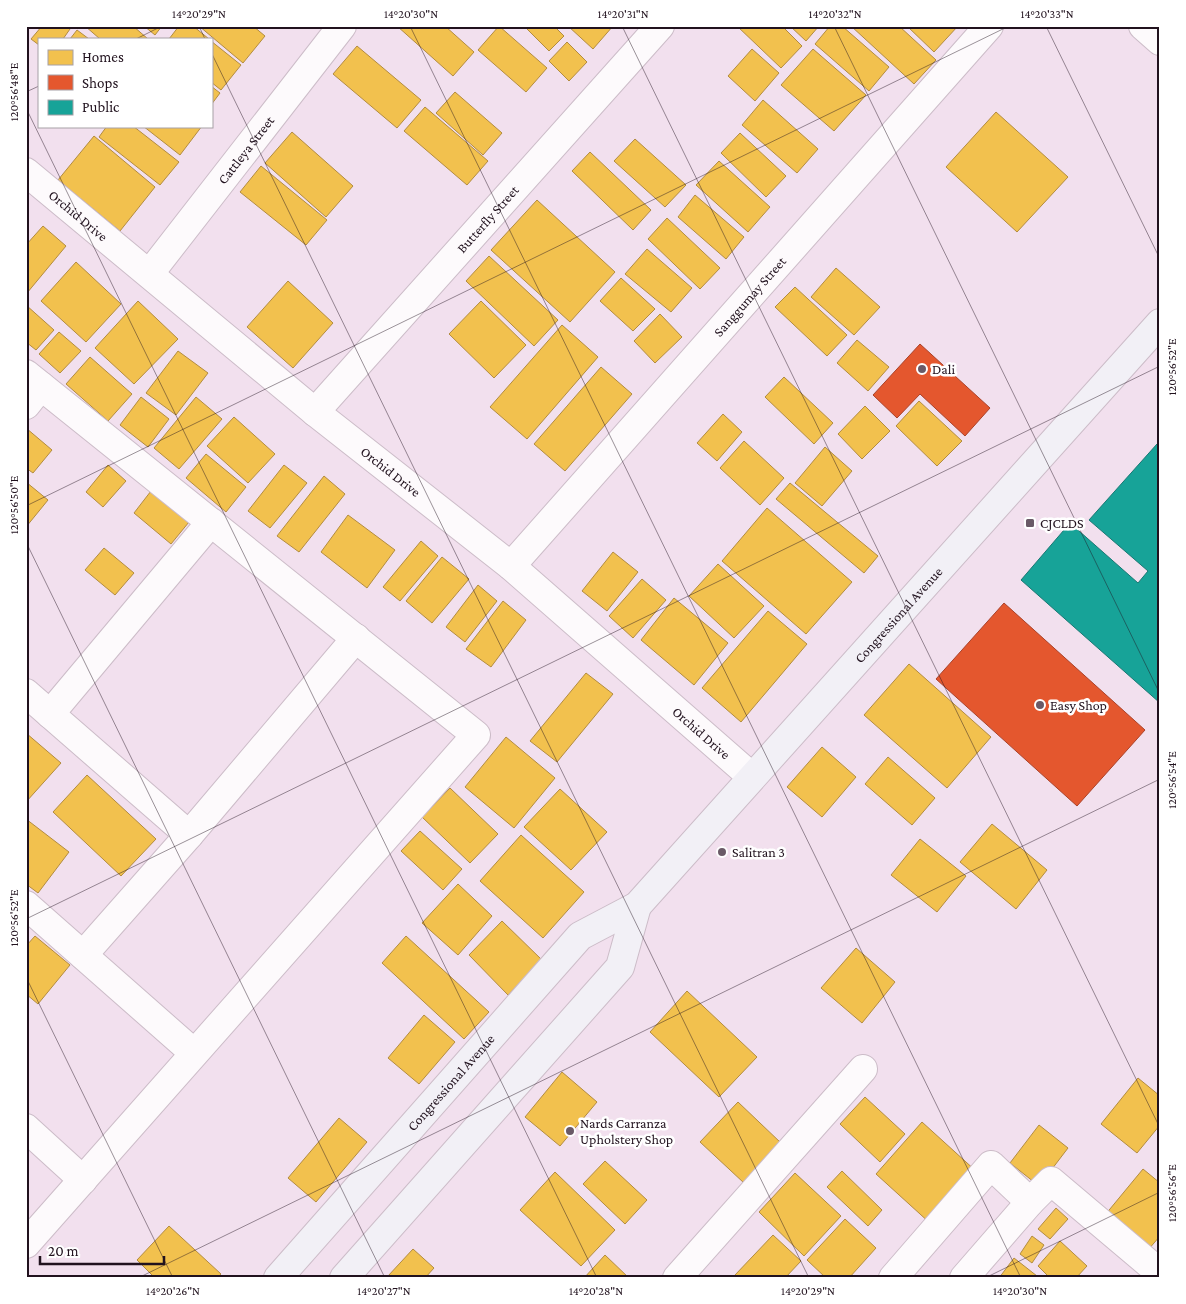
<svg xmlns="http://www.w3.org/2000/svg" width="1186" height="1304" viewBox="0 0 1186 1304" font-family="'Crimson Pro',serif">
<rect width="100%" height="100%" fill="#f2e0ee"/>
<g fill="#f2c14e" stroke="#b38c40">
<polygon points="42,26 67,26 70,29 63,39 39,39 39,45 31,39"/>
<polygon points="85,26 133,26 148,39 100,39"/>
<polygon points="144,26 162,26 155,35"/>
<polygon points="179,26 193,26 209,39 169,39"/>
<polygon points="199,26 253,26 265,36 243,63"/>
<polygon points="397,26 445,26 474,52 453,76"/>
<polygon points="499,26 547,68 526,92 478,50"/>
<polygon points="524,26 554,26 564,36 549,51"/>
<polygon points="568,26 613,26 593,49"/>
<polygon points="737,26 782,26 802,46 781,68"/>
<polygon points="790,26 819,26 806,41"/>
<polygon points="830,26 842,26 889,67 869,91 815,44"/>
<polygon points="851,26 899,26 936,60 914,84"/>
<polygon points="907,26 958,26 934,52"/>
<polygon points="77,30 89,39 70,39"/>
<polygon points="211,41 241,65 221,90 211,82"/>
<polygon points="567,42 587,62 569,81 549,61"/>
<polygon points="357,46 421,100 397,128 333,74"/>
<polygon points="752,49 779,73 755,101 728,76"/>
<polygon points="813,49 866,95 834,131 781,85"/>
<polygon points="211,86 220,93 211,105"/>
<polygon points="455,92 502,133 483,155 436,113"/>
<polygon points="763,100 818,149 797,173 742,125"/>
<polygon points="425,107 488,161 467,185 404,131"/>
<polygon points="996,112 1068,177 1017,232 946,167"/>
<polygon points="107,126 133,126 179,162 160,185 99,137"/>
<polygon points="143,126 202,126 180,155"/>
<polygon points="292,132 353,186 326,217 265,163"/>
<polygon points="740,133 786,176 766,197 721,153"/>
<polygon points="94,136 155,187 120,231 58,180"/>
<polygon points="635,139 686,185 665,207 614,161"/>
<polygon points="590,152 651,210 633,230 572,171"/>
<polygon points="719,161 770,207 748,232 696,185"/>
<polygon points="261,166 327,220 306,245 240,192"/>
<polygon points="695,195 744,237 726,259 678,217"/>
<polygon points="537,200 615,272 570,322 491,250"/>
<polygon points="667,218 720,268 700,289 648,239"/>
<polygon points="43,226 66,246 27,293 26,245"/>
<polygon points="647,249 692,288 671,312 625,274"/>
<polygon points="489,256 558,320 534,346 466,281"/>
<polygon points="76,262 121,304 86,342 41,301"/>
<polygon points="836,268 880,307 854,335 811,297"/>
<polygon points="621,278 655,309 633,331 600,301"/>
<polygon points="288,281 333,323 293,368 247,327"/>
<polygon points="795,287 847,335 827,356 775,307"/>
<polygon points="138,301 178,339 134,384 95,348"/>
<polygon points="481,301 526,345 494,378 449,334"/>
<polygon points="26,305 54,330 36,350 26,342"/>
<polygon points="660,314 682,337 655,363 634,341"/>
<polygon points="562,325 598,357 527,439 490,407"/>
<polygon points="59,332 81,351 60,373 39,354"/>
<polygon points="857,340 889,367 868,391 837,363"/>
<polygon points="178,351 208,373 176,415 146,393"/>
<polygon points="90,357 132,394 108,421 66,384"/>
<polygon points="601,367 632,394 565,471 534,444"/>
<polygon points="784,377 833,423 814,444 765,397"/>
<polygon points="141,397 169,419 148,447 120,425"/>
<polygon points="196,397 222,419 179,469 154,448"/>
<polygon points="919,401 962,441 937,466 896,426"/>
<polygon points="865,406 890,431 862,459 838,434"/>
<polygon points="723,414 742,432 717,461 697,443"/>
<polygon points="234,417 275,454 248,483 207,446"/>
<polygon points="26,428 52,450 33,473 26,468"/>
<polygon points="744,441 784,478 760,505 720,468"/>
<polygon points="825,447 852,471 822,506 795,483"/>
<polygon points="206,454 246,487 226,512 186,478"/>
<polygon points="108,465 126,481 103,507 86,492"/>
<polygon points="284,465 307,483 270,528 248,511"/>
<polygon points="324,476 345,494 299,552 277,536"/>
<polygon points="26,482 48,500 26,527"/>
<polygon points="790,483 878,556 864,573 776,499"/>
<polygon points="151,491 189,522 171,544 134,513"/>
<polygon points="767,508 852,582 806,634 722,561"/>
<polygon points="348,515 395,550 367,588 321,552"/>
<polygon points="421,541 438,556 400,601 383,587"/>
<polygon points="104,548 134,573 115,595 85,570"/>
<polygon points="613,552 638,572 607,611 582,591"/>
<polygon points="442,557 469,579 432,623 406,601"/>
<polygon points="718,564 764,606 734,638 689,596"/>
<polygon points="642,579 666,600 633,638 609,616"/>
<polygon points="478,585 497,601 465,642 446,627"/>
<polygon points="674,598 728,643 694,685 641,640"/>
<polygon points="503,601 526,620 491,667 466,649"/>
<polygon points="768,611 807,644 741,722 702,688"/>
<polygon points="909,664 991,737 947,788 864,715"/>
<polygon points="586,673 613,694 557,762 530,741"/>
<polygon points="26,733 61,763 26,802"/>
<polygon points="506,737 555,778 514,828 465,787"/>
<polygon points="822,747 856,777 822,817 787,787"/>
<polygon points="888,757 935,798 912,825 865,784"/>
<polygon points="87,775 156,839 121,876 53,812"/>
<polygon points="450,788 498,834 470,863 422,817"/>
<polygon points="560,789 607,832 571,870 524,827"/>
<polygon points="26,819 69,852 38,893 26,884"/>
<polygon points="992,824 1047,870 1016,909 960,862"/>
<polygon points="420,831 462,869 443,890 401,851"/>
<polygon points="521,835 584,892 543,938 480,881"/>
<polygon points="920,839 966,876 937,912 891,875"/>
<polygon points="458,884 492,916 458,955 422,923"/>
<polygon points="502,921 542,960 508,995 469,955"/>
<polygon points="35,936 70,965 38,1004 26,994 26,946"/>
<polygon points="406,936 489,1012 464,1039 382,963"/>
<polygon points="856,948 895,982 862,1023 821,988"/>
<polygon points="687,991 757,1057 719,1097 650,1032"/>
<polygon points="424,1015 455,1042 419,1084 388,1058"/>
<polygon points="562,1072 597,1102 560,1146 525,1117"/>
<polygon points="1138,1078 1160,1096 1160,1125 1137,1153 1101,1124"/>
<polygon points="865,1097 905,1134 880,1162 840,1124"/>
<polygon points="738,1102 781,1143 744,1183 700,1142"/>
<polygon points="339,1118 367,1142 316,1202 288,1178"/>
<polygon points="922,1122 977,1172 931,1224 876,1174"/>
<polygon points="1039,1125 1068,1148 1039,1186 1010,1163"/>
<polygon points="605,1161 647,1200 625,1224 583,1184"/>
<polygon points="1143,1169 1160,1183 1160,1236 1148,1250 1105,1215"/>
<polygon points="842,1171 882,1210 868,1226 827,1187"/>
<polygon points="555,1172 615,1230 581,1266 520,1210"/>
<polygon points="795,1173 841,1216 804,1256 759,1212"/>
<polygon points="1056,1208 1068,1219 1050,1239 1038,1229"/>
<polygon points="845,1219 876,1248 849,1278 826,1278 807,1260"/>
<polygon points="169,1226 221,1274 217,1278 155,1278 137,1260"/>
<polygon points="773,1235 801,1261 785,1278 738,1278 735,1275"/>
<polygon points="1032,1236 1044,1245 1032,1263 1020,1254"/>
<polygon points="1060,1241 1087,1266 1076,1278 1050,1278 1038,1266"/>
<polygon points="413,1249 434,1268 425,1278 391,1278 388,1276"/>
<polygon points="605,1255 629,1278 584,1278"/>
<polygon points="1014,1258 1037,1276 1035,1278 999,1278"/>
</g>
<g fill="#e4572e" stroke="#aa4229">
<polygon points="920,344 990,408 965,436 920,394 897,418 873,395"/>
<polygon points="1004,603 1145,730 1077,806 936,679"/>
</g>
<polygon fill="#17a398" stroke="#1a7873" points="1157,444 1160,446 1160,703 1021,580 1070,523 1138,583 1148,571 1089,520"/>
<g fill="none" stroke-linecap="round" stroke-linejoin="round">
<g stroke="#ccbcc8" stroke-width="30">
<g id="street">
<polyline points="1143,26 1160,41"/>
<path id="s1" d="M 26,172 L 315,412 L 511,566 L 752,777"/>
<path id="s2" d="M 150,273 L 342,26"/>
<polyline points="26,374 476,735 26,1244"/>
<polyline points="26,405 41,386"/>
<path id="s3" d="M 315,412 L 660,26"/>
<path id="s4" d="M 511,566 L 989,26"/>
<polyline points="26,693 189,835"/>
<polyline points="50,714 211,522"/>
<polyline points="26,905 194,1053"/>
<polyline points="83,955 189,835 356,638"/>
<polyline points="26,1128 83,1180"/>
<polyline points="677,1278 863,1069"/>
<polyline points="893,1278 991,1165 1030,1202"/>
<polyline points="964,1278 1030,1202 1051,1181 1160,1273"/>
</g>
</g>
<g stroke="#ccbcc8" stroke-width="30">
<g id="secondary">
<path id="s5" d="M 278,1278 L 580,936 L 637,906 L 1160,323"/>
<polyline points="344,1278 620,967 637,906"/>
</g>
</g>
<use href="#street" stroke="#fdfafc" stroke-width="28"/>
<use href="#secondary" stroke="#f2f0f6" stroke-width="28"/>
</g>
<path fill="none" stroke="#21121e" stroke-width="1" stroke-opacity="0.45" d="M 199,26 L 205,39M 410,26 L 1021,1278M 622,26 L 1160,1128M 834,26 L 1160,694M 1046,26 L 1160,259M 136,39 L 162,26M 211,52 L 809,1278M 26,92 L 39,86M 26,108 L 597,1278M 26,506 L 1009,26M 26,542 L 385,1278M 26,919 L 1160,366M 26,977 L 173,1278M 138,1278 L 1160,779M 985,1278 L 1160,1192"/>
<g fill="#6a5a67" stroke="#fff" stroke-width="2">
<circle cx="922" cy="369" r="5"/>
<rect x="1025" y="518" width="10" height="10" rx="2.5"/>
<circle cx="1040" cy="705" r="5"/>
<circle cx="722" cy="852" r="5"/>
<circle cx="570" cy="1131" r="5"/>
</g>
<g text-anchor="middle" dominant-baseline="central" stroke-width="5" stroke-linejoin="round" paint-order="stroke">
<g font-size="14" fill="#21121e" stroke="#fff">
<text stroke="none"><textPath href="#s2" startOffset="156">Cattleya Street</textPath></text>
<text stroke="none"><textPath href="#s1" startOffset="68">Orchid Drive</textPath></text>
<text stroke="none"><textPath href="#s3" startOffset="259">Butterfly Street</textPath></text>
<text stroke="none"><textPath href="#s4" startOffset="360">Sanggumay Street</textPath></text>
<text stroke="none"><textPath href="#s1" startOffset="472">Orchid Drive</textPath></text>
<text stroke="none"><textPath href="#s5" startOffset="912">Congressional Avenue</textPath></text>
<text stroke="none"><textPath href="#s1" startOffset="878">Orchid Drive</textPath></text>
<text stroke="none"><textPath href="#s5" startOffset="261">Congressional Avenue</textPath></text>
</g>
<g font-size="14" fill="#21121e" stroke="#fff" text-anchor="start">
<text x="932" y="369">Dali</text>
<text x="1040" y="523">CJCLDS</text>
<text x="1050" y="705">Easy Shop</text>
<text x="732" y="852">Salitran 3</text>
<text x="580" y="1123">Nards Carranza<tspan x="580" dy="16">Upholstery Shop</tspan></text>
</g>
</g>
<rect width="1186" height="1304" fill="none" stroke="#ffffff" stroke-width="55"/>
<rect x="38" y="38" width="175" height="90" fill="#ffffff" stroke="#a6a0a5"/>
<rect x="48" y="50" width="25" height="15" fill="#f2c14e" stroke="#a6a0a5"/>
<text x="82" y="62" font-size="15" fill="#21121e">Homes</text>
<rect x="48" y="75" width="25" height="15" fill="#e4572e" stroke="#a6a0a5"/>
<text x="82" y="88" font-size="15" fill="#21121e">Shops</text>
<rect x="48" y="100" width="25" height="15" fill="#17a398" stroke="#a6a0a5"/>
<text x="82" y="112" font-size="15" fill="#21121e">Public</text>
<path d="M40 1256v8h124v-8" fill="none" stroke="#21121e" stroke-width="2.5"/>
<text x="48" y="1256" font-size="15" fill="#21121e" stroke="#ffffff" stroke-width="4" paint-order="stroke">20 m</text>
<rect x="28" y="28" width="1130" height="1248" fill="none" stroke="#21121e" stroke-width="2"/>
<g font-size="12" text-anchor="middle" fill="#21121e">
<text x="199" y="18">14°20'29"N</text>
<text x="411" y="18">14°20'30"N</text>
<text x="623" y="18">14°20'31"N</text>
<text x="835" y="18">14°20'32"N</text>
<text x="1047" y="18">14°20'33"N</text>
<text transform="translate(14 92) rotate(-90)" y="4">120°56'48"E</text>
<text transform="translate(1172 367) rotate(-90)" y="4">120°56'52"E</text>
<text transform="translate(14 505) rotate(-90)" y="4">120°56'50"E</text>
<text transform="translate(1172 780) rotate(-90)" y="4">120°56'54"E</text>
<text transform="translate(14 918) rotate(-90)" y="4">120°56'52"E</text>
<text transform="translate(1172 1193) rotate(-90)" y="4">120°56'56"E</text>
<text x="173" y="1295">14°20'26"N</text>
<text x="384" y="1295">14°20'27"N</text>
<text x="596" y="1295">14°20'28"N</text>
<text x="808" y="1295">14°20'29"N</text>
<text x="1020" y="1295">14°20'30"N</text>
</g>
</svg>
